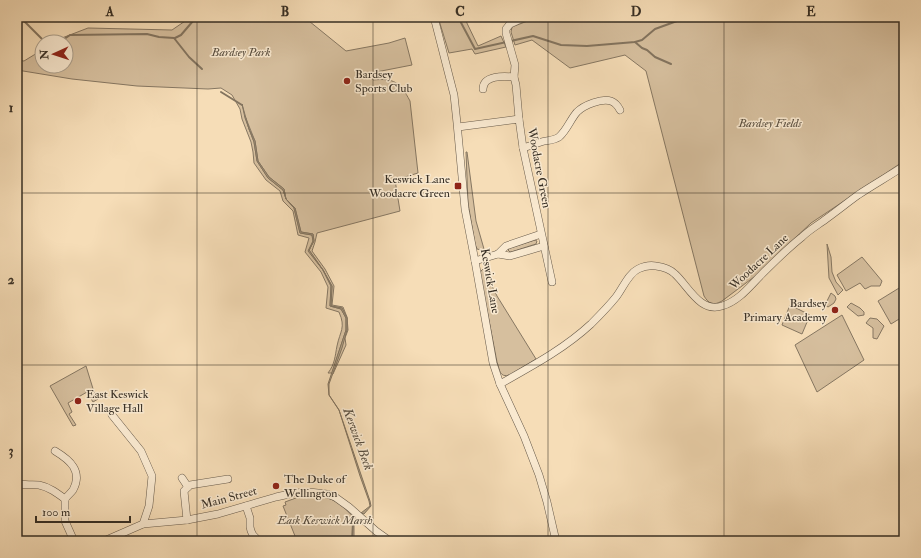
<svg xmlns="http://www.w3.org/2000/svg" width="921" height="558" viewBox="0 0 921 558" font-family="'IM FELL Double Pica',serif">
<rect width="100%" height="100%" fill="#f6ddb7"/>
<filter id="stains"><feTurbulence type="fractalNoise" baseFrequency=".005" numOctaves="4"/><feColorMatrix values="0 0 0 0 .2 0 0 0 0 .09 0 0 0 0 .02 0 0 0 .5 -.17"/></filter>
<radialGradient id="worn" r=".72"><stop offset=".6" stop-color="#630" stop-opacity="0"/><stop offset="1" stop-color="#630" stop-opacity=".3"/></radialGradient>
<g fill="#d6bf9e" stroke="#867762">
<path d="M 191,17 L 304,17 L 346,51 L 389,43 L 405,38 L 412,65 L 371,73 L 373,80 C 394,78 400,82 410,101 L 418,173 L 395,180 L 400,211 L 317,233 L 315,242 L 312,251 L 325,269 L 334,286 L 332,305 L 343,307 L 347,317 L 348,330 L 345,338 L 346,345 L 333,374 L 332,374 L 347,330 L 347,318 L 342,308 L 331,306 L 332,286 L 323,270 L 309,250 L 314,241 L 313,234 L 301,232 L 295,208 L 286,199 L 284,189 L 269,177 L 258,161 L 255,141 L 245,116 L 249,129 L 254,142 L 257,161 L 268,178 L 283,190 L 286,199 L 294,208 L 300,233 L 312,235 L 313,241 L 309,251 L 323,270 L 331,286 L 330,306 L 341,309 L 346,318 L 346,330 L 332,373 L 328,373 C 335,364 335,356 337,346 C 340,331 346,328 339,312 L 326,308 L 328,287 L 321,272 L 305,252 L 309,238 L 298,235 L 293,211 L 283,201 L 280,191 L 266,180 L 254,163 L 253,152 L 251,142 L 242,119 L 240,109 L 232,95 L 221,88 L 208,89 L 137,86 L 72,79 L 17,70 L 17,60 L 24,61 L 42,50 L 42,66 L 66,66 L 66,42 L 55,42 L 62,38 L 88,28 L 172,30 Z"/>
<polygon points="438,17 464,17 478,46 501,36 506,47 475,54 472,49 449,53"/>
<path d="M 538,17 L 904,17 L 904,161 L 811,223 L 754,277 L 722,301 C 713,306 709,304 704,296 L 646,71 L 625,55 L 570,68 L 532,40 L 515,45 L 511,32 L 512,27 Z"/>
<polygon points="466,152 467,152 476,221 484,249 481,250 477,249 475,244 468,203"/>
<polygon points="535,240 537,241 536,244 511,252 510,252 508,250 510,248"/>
<polygon points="827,244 831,257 832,272 836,282 843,290 838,295 829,278"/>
<polygon points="862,257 882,281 880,286 871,286 865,289 860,283 846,291 837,275"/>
<path d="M 483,269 L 486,269 L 487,271 L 491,284 L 497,296 L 536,359 L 510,375 C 499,378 500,370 497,362 L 480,274 L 481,271 Z"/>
<polygon points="904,285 904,316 891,324 878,301"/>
<polygon points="831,293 835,296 836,299 834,303 828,307 825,305"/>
<polygon points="851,303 860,308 864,312 864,315 858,316 847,307"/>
<polygon points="790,305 810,315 802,334 782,325"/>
<polygon points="842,315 864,360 817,392 795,345"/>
<polygon points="870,318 877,319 884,326 877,339 873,338 873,328 866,323"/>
<polygon points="86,366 94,392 98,399 93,402 87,392 68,403 72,412 69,414 76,425 73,426 50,386"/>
<path d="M 304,495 C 309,495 315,495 320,496 C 336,498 347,510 357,521 L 354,524 L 354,541 L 297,541 L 283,506 L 286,505 L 285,502 Z"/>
</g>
<polygon fill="#b5a285" stroke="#83745f" points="242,104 249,129 255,141 258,161 269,177 284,189 286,199 295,208 301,232 313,234 314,241 309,250 323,270 332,286 331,306 342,308 347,318 347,330 342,348 329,384 329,395 339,410 370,501 371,506 364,514 361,513 370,506 369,501 360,476 339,410 329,395 328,384 346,330 346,318 341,309 330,306 331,286 323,270 308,251 313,241 312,235 300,233 294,208 286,199 283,190 268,178 257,161 254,142 245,118"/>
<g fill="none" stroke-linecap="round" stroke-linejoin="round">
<g stroke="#83745f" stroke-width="2">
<polyline points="20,17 45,42"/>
<path d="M 381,17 C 388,20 397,20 405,17"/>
<polyline points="458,17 475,49 533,36 561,45 587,46 635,42 642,40 655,29 688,17"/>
<polyline points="175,38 181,35 193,21 202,17"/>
<polyline points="60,42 70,35 147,34 159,37 174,38 189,57 202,69"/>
<polyline points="635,42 642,48 647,50 655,57 671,64"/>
<polyline points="221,92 242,105"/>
<polyline points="352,541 353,523 356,520"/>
</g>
<g stroke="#675a4a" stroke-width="8">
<g id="minor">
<polyline points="434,17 454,95 457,123 465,209 475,261 493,363 500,384 524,436 539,475 547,502 556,541"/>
<path d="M 483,89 C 483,75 504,76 514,77"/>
<polyline points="519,119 516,85 514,77 515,65 506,33 506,29 510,24 525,17"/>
<polyline points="458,127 519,119 523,148 552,282"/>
<path d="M 523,148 C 529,146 535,144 541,142 C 547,140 553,141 559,137 C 567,130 570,120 577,112 C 584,105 602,98 611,101 C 616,103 618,106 620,110"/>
<polyline points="498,254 510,256 544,246"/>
<polyline points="475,261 498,254 506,246 541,234"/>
<path d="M 500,384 C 532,366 564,349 591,324 C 600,315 608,307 616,297 C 623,288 628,274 638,269 C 644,266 650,265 656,266 C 663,267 670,269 675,274 C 689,287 700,313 722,306 C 739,301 750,286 762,274 C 775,261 788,248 802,237 C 809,230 818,225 826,219 C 837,211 847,203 858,195 C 873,185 889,176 904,166"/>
<polyline points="112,415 141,451 152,476 149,506 143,524"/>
<path d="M 55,451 C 70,460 83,471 73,490 C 71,493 67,496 65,499"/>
<polyline points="182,478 188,487"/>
<path d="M 17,483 C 24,486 31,484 39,485 C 49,487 57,493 65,499 L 65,521 L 74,541"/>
<polyline points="246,506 250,518 250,527 251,531 253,535 259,541"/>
<polyline points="187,520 184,491 190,485 228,479"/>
<polyline points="104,541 143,524 187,520 218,514 276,497 294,493 309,492 327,494 335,497 349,507 376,531 390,541"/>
</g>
</g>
<use href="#minor" stroke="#f9e9d0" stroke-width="7"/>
</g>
<path fill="none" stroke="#372f25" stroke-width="1" stroke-opacity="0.55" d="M 197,17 L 197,541M 373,17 L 373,541M 548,17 L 548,541M 724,17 L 724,541M 17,193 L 904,193M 17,365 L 904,365"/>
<g fill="#8f2418" stroke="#f9e9d0" stroke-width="1.5">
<circle cx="347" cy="81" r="4"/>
<rect x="454" y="182" width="8" height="8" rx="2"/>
<circle cx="835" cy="310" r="4"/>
<circle cx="78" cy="401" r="4"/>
<circle cx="276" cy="486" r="4"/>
</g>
<g text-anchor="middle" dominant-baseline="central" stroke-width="3" stroke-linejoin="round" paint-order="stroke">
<g font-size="12" font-style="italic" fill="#574c3d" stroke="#f9e9d0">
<text x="241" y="52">Bardsey Park</text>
<text x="770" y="123">Bardsey Fields</text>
<text x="325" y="520">Eask Keswick Marsh</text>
</g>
<g font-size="12" fill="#372f25" stroke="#f9e9d0" text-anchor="start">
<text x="355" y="74">Bardsey<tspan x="355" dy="14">Sports Club</tspan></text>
<text x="450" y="179" text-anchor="end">Keswick Lane<tspan x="450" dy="14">Woodacre Green</tspan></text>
<text x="827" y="303" text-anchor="end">Bardsey<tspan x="827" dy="14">Primary Academy</tspan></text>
<text x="86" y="394">East Keswick<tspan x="86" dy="14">Village Hall</tspan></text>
<text x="284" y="479">The Duke of<tspan x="284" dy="14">Wellington</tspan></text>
</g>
<g font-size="12" fill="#372f25" stroke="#f9e9d0">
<text transform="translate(539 168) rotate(79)">Woodacre Green</text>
<text transform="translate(759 262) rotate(-43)">Woodacre Lane</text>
<text transform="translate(490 281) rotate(80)">Keswick Lane</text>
<text transform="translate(229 498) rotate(-15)">Main Street</text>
</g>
<g font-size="13" font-style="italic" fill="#564c3d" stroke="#f9e9d0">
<text transform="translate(358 439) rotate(70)">Keswick Beck</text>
</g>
</g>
<rect width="921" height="558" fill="none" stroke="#f6ddb7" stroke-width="44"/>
<g transform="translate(54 54) rotate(267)"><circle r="19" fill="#f9e9d0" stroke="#ab9f8c"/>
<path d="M0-3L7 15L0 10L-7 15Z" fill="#8f2418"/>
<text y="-6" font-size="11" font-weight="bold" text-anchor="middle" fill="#372f25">N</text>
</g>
<path d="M36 516v6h94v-6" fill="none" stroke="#372f25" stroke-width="2"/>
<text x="42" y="516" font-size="12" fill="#372f25" stroke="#f9e9d0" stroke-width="3" paint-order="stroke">100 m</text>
<rect x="22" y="22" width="877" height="514" fill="none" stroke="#372f25" stroke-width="1.5"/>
<g font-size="13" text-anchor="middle" font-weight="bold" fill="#372f25">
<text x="110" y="16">A</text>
<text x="285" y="16">B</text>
<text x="460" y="16">C</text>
<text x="636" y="16">D</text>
<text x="811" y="16">E</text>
<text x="11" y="112">1</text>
<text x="11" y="284">2</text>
<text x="11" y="455">3</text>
</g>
<rect width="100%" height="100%" filter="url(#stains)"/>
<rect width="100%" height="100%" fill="url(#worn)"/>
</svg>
